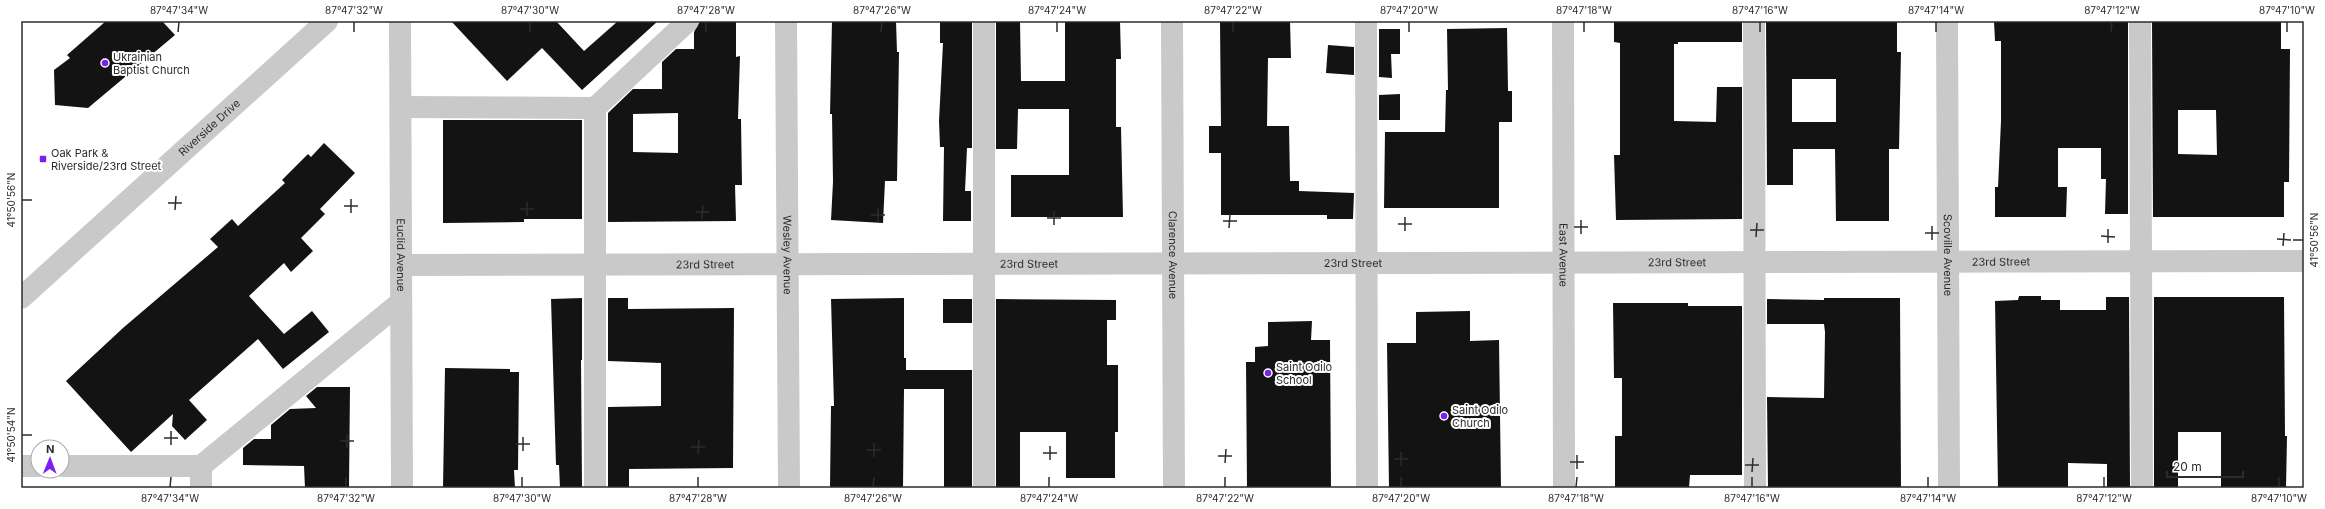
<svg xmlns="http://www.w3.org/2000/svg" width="2325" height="509" viewBox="0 0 2325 509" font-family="Inter,sans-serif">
<rect width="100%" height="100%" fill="#fff"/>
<g fill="#131313" fill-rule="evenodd">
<polygon points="106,21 162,21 175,35 88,108 55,105 54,70 70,58 67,55"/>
<polygon points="451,21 556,21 584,51 618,21 658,21 582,90 542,48 507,81"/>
<path d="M 700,21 L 736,21 L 736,57 L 740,56 L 738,119 L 741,119 L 742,185 L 735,185 L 736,221 L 608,222 L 608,113 L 633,89 L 662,89 L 662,62 L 676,49 L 694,49 L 694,32 ZM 678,113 L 678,153 L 633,152 L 633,114 Z"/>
<polygon points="832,21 896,21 897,52 899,52 897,181 885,181 883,223 831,220 833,182 832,114 830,114"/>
<polygon points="940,21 972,21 972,148 967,148 965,191 971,191 971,221 943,221 944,147 940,147 939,121 943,43 940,43"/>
<polygon points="996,21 1020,21 1021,81 1065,81 1065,21 1120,21 1121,59 1116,59 1116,127 1121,127 1123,217 1011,217 1011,175 1069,175 1069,109 1018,109 1017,149 996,149"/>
<polygon points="1220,21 1290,21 1291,58 1268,58 1267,126 1289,126 1290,181 1299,181 1299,191 1354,193 1353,219 1327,219 1327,215 1221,215 1221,153 1209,153 1209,126 1221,126"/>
<polygon points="1614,21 1742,21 1742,42 1678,42 1678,44 1674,44 1674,121 1716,122 1717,87 1742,87 1742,219 1616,220 1614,155 1620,155 1620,43 1614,42"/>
<path d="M 1766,21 L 1897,22 L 1897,52 L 1901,52 L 1899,149 L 1889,149 L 1889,221 L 1836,221 L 1835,149 L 1793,149 L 1793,185 L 1767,185 ZM 1792,79 L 1836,79 L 1836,122 L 1792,122 Z"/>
<polygon points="1994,21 2128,21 2128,214 2105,214 2106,179 2101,179 2101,148 2058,148 2058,187 2067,187 2066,217 1995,217 1995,187 1998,187 2001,121 2001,41 1995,41"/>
<path d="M 2152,21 L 2281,21 L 2281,49 L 2290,49 L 2289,182 L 2284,182 L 2284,217 L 2153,217 ZM 2178,110 L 2216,110 L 2217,155 L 2178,154 Z"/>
<polygon points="1507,28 1508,91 1512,91 1512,122 1499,122 1499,208 1384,208 1385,132 1445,132 1446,90 1448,90 1447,29"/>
<polygon points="1379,29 1400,29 1400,54 1391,54 1392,78 1379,77"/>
<polygon points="1328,45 1354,47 1354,75 1326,73"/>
<polygon points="1400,94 1400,120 1379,120 1379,95"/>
<polygon points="443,120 582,120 582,219 524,219 524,222 443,223"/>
<polygon points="324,143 355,173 320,209 325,214 301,238 313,251 291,272 284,263 249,296 284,334 312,311 329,332 283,369 258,339 189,400 207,420 185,440 172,426 173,414 131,452 66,381 123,328 218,247 210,239 232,219 238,226 285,183 282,180 308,154 311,157"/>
<polygon points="2019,296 2041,296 2041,300 2060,300 2060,310 2106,310 2106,297 2129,297 2130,488 2107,488 2107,464 2068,463 2068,488 1998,488 1995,301 2018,300"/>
<polygon points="2154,297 2284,297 2285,436 2287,436 2286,488 2221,488 2221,432 2178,432 2178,488 2154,488"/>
<polygon points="582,298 582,360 581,360 582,488 560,488 559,465 556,465 551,299"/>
<polygon points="608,298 628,298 628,309 734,308 733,468 629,469 629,488 608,488 608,407 661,406 661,363 608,361"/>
<polygon points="904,298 904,358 906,358 906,370 972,370 972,488 944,488 944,389 904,389 903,488 830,488 831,406 834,406 831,299"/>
<polygon points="1824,298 1900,298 1901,488 1768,488 1767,397 1824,398 1825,332 1824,324 1767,324 1767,299 1824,300"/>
<rect x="943" y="299" width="29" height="24"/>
<polygon points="996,299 1116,300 1116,320 1107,320 1107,365 1118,365 1118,432 1115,432 1115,478 1066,478 1066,432 1020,432 1020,488 996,488"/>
<polygon points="1613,303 1688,303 1688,306 1742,306 1742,475 1690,475 1689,488 1615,488 1615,436 1622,436 1622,378 1614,378"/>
<polygon points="1470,311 1470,341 1499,340 1501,488 1389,488 1387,343 1416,343 1416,312"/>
<polygon points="1312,321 1311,340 1330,340 1331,488 1247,488 1246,362 1255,362 1255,347 1268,346 1268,322"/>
<polygon points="445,368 510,369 510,372 519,372 518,470 514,470 515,488 443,488"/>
<polygon points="317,387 350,387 349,488 305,488 304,466 243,465 243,448 254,439 271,439 271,425 290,409 316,408 306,396"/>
</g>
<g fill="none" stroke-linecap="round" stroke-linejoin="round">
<g stroke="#c9c9c9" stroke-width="22">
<path id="s1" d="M 400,21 L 402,488"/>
<path id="s2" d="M 786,21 L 789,488"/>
<polyline points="984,21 984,488"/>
<path id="s3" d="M 1172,21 L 1174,488"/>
<polyline points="1366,21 1367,488"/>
<path id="s4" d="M 1563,21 L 1564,488"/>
<polyline points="1754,21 1755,488"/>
<path id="s5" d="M 1947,21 L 1949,488"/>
<polyline points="2140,21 2142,488"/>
<polyline points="401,107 595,108 688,21"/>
<path id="s6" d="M 401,265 L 2304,261"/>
<path id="s7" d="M 21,298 L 327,21"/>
<polyline points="21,466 38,466"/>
<polyline points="62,466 201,466 401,302"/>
<polyline points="201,466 201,488"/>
<polyline points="595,488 595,108"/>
</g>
</g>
<path fill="none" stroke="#2c2c2c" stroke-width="1.5" d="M 178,32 L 179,22M 354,32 L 354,22M 530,32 L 530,22M 706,32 L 706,22M 881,32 L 882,22M 1057,32 L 1057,22M 1233,32 L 1233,22M 1409,32 L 1409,22M 1584,32 L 1584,22M 1760,32 L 1760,22M 1936,32 L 1936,22M 2111,32 L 2112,22M 2287,32 L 2287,22M 22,200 L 32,200M 168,203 L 182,203M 344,206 L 358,206M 520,209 L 534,209M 175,210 L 176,196M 696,212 L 709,212M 351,213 L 351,199M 871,215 L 885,215M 527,216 L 527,202M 1047,218 L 1061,218M 702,219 L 703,205M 1223,221 L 1237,221M 878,222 L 878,208M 1398,224 L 1412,224M 1054,225 L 1054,211M 1574,227 L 1588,227M 1229,228 L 1230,214M 1750,230 L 1764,230M 1405,231 L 1405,217M 1925,233 L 1939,233M 1581,234 L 1581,220M 2101,236 L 2115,237M 1756,237 L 1757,223M 2277,239 L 2291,240M 1932,240 L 1932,226M 2293,240 L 2303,240M 2108,243 L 2108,229M 2283,246 L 2284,233M 22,435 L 32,435M 164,438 L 178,438M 340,441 L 354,441M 516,444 L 530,444M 171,445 L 171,431M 691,447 L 705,447M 347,448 L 347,434M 867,450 L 881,450M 523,451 L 523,437M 1043,453 L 1057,453M 698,454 L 699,440M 1218,456 L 1232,456M 874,457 L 874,443M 1394,459 L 1408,459M 1050,460 L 1050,446M 1570,462 L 1584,462M 1225,463 L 1226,449M 1745,465 L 1759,465M 1401,466 L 1401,452M 1577,469 L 1577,455M 1752,472 L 1753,458M 170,487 L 171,477M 346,487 L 346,477M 522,487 L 522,477M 698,487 L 698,477M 873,487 L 874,477M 1049,487 L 1049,477M 1225,487 L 1225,477M 1401,487 L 1401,477M 1576,487 L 1577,477M 1752,487 L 1752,477M 1928,487 L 1928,477M 2104,487 L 2104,477M 2279,487 L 2279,477"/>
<g fill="#7c20f2" stroke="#fff" stroke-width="1.5">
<circle cx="105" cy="63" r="4"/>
<rect x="39" y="155" width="8" height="8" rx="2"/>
<circle cx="1268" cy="373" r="4"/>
<circle cx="1444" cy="416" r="4"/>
</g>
<g text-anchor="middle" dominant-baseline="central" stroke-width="4" stroke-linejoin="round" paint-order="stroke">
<g font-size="11" fill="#2c2c2c" stroke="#fff" text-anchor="start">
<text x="113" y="57">Ukrainian<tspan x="113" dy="13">Baptist Church</tspan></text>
<text x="51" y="153">Oak Park &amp;<tspan x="51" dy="13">Riverside/23rd Street</tspan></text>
<text x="1276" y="367">Saint Odilo<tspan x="1276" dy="13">School</tspan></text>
<text x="1452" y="410">Saint Odilo<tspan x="1452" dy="13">Church</tspan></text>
</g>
<g font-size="11" fill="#2c2c2c" stroke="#fff">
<text stroke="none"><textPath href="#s7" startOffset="254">Riverside Drive</textPath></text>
<text stroke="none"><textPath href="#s2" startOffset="234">Wesley Avenue</textPath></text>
<text stroke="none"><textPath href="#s5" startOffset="234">Scoville Avenue</textPath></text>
<text stroke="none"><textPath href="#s1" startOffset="234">Euclid Avenue</textPath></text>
<text stroke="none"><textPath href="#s3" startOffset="234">Clarence Avenue</textPath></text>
<text stroke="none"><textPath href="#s4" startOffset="234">East Avenue</textPath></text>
<text stroke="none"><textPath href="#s6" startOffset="1600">23rd Street</textPath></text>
<text stroke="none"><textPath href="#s6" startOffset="1276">23rd Street</textPath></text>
<text stroke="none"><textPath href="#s6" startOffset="952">23rd Street</textPath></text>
<text stroke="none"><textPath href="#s6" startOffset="304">23rd Street</textPath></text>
<text stroke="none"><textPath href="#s6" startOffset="628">23rd Street</textPath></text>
</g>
</g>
<rect width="2325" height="509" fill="none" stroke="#ffffff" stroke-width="44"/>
<g transform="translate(50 459) rotate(1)"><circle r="19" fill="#ffffff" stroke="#ababab"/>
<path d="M0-3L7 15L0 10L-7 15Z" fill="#7c20f2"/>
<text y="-6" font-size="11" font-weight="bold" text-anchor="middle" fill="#2c2c2c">N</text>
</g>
<path d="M2167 471v6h76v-6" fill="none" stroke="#2c2c2c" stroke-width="2"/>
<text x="2173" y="471" font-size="12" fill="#2c2c2c" stroke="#ffffff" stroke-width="3" paint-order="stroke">20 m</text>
<rect x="22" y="22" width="2281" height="465" fill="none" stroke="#2c2c2c" stroke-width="1.5"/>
<g font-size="10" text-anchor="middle" fill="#2c2c2c">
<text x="179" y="14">87°47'34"W</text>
<text x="354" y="14">87°47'32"W</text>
<text x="530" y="14">87°47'30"W</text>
<text x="706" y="14">87°47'28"W</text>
<text x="882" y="14">87°47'26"W</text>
<text x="1057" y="14">87°47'24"W</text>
<text x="1233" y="14">87°47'22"W</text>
<text x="1409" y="14">87°47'20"W</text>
<text x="1584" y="14">87°47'18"W</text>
<text x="1760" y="14">87°47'16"W</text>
<text x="1936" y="14">87°47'14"W</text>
<text x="2112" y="14">87°47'12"W</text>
<text x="2287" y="14">87°47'10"W</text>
<text transform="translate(11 200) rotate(-90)" y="4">41°50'56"N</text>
<text transform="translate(2314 240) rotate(-90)" y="4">41°50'56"N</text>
<text transform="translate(11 435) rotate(-90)" y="4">41°50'54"N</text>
<text x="170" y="502">87°47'34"W</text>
<text x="346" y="502">87°47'32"W</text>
<text x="522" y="502">87°47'30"W</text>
<text x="698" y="502">87°47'28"W</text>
<text x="873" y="502">87°47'26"W</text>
<text x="1049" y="502">87°47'24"W</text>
<text x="1225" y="502">87°47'22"W</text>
<text x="1401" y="502">87°47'20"W</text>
<text x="1576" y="502">87°47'18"W</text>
<text x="1752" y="502">87°47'16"W</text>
<text x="1928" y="502">87°47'14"W</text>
<text x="2104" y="502">87°47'12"W</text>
<text x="2279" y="502">87°47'10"W</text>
</g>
</svg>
